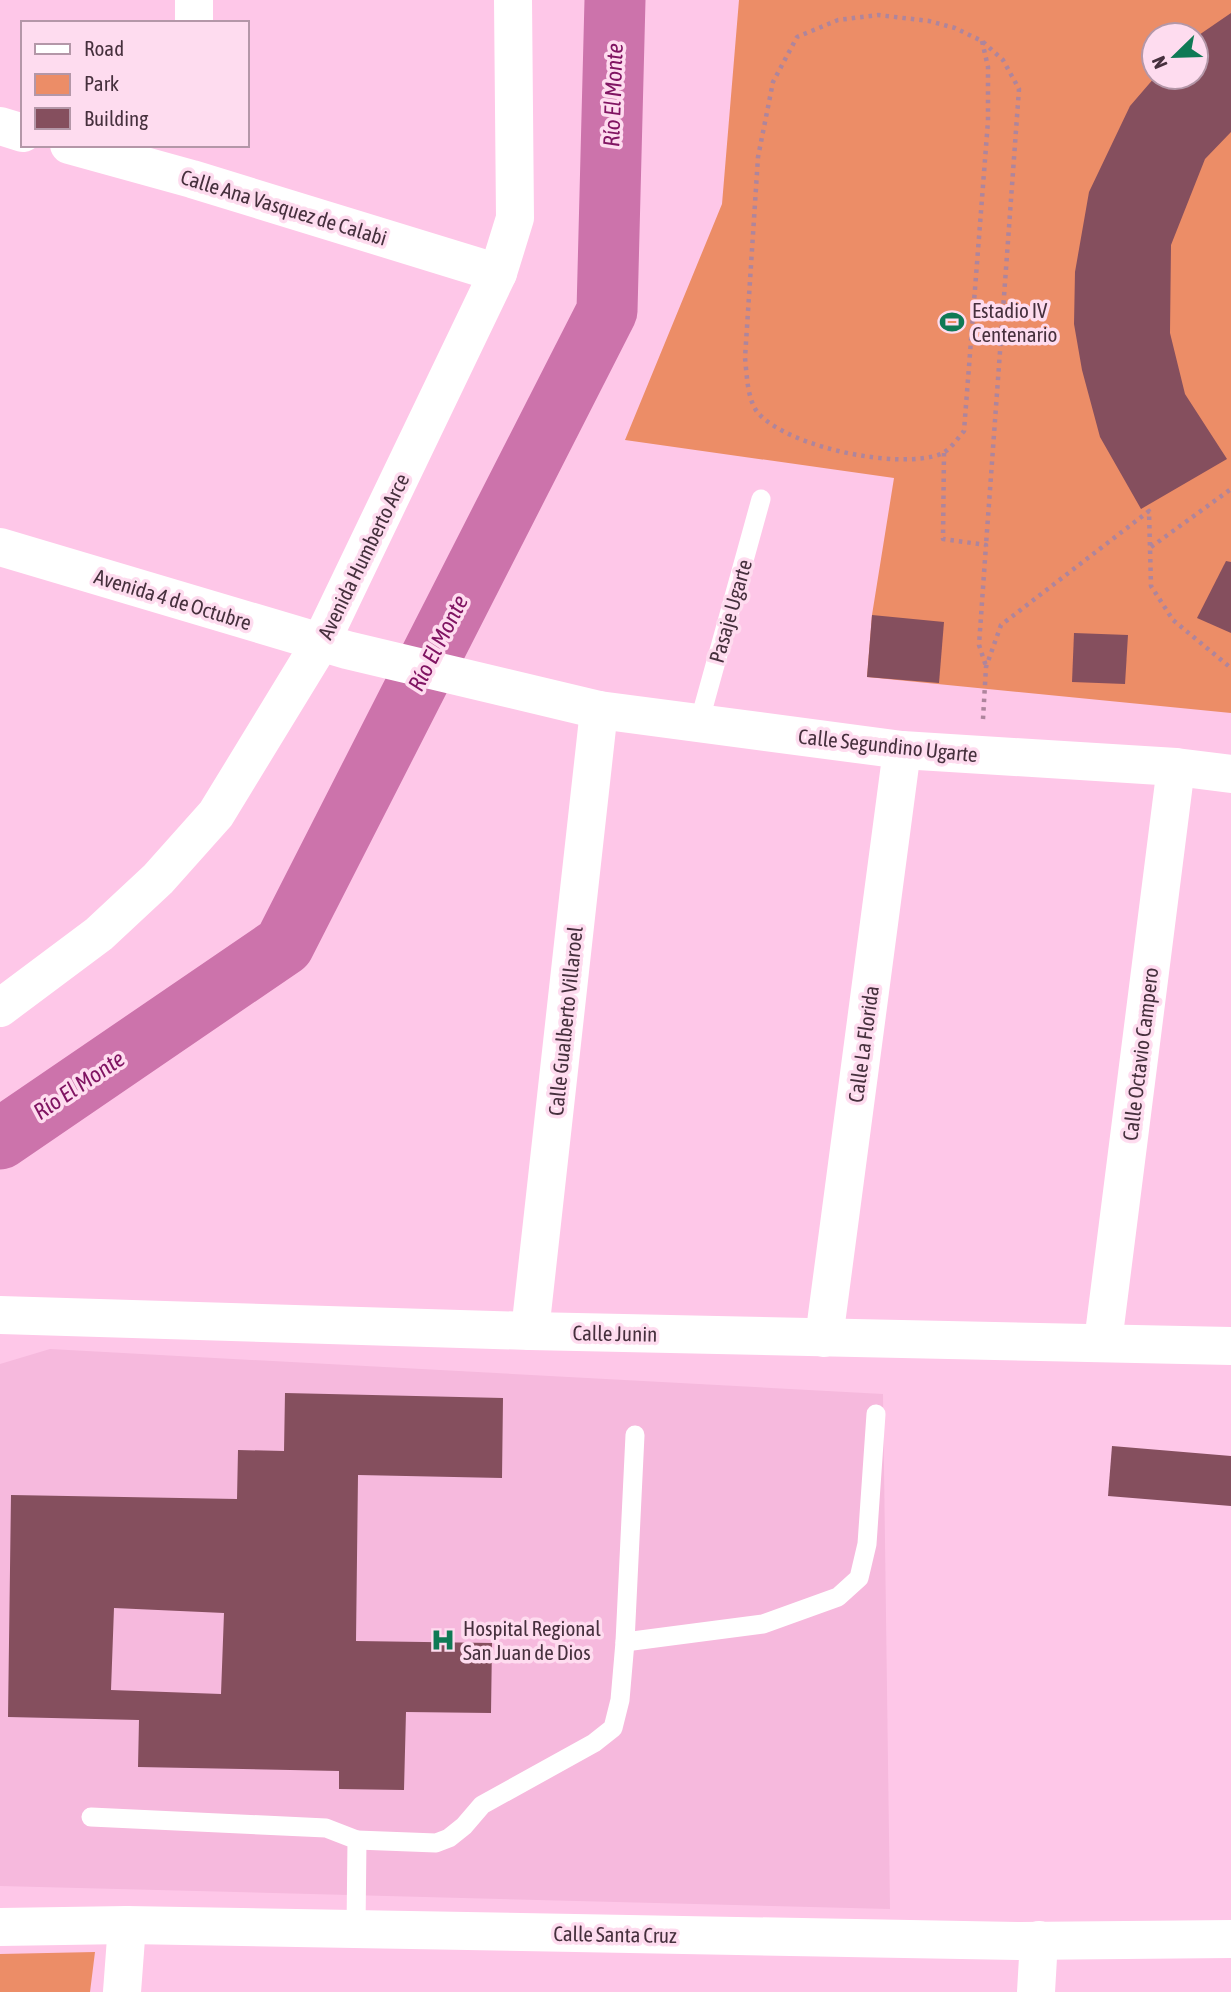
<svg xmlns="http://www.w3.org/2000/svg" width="1231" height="1992" viewBox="0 0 1231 1992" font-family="'Asap Condensed',sans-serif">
<rect width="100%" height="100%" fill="#fec7e8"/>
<polygon fill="#f6b9dd" points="50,1349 883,1394 890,1909 0,1886 0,1364"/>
<g fill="#ec8d67" fill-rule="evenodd">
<path d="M 739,0 L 1231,0 L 1231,713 L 867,677 L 872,615 L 894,478 L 625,440 L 722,204 ZM 1154,35 L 1196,35 L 1196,77 L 1154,77 Z"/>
<polygon points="95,1952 90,1992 0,1992 0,1954"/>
</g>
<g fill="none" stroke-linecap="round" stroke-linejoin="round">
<polyline stroke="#cc73ab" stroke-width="61" points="0,1139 284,945 607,311 615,0"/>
</g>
<g fill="#854f5e" fill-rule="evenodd">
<polygon points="1231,13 1231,132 1205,159 1171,245 1170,333 1185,394 1227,459 1141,509 1100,437 1082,370 1074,324 1075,272 1089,192 1130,106 1155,77 1196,77 1196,37"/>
<polygon points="1226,561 1231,562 1231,633 1197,618"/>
<polygon points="872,615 944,622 939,683 867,677"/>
<polygon points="1074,633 1128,635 1125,684 1072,682"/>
<path d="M 285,1393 L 503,1398 L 502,1478 L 358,1475 L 356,1641 L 492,1643 L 491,1713 L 406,1712 L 404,1790 L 339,1789 L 339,1771 L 138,1767 L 139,1720 L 8,1717 L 11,1495 L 237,1499 L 238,1450 L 284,1451 ZM 114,1608 L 224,1613 L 221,1694 L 111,1690 Z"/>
<polygon points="1112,1446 1231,1456 1231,1506 1108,1496"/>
</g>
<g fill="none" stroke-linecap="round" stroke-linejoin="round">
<g stroke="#ae859d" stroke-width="4.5" stroke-dasharray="3.5 5" stroke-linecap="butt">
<path d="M 982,41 L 988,67 L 988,121 L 964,431 C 958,438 950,450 941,454 C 899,470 791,448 759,414 C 747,401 747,375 745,358 L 758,157 L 773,82 L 797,37 L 838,20 L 878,15 L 929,21 L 955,28 L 982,41 L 1003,60 L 1019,89 L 986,545"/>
<polyline points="944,453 943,539 986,545 979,645 986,666"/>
<polyline points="1151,547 1231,489"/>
<polyline points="983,719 986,667 1001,625 1149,511 1151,586 1173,620 1231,668"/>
</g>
<g stroke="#fff" stroke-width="19">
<polyline points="699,723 761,499"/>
<polyline points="625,1642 763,1624 838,1597 859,1578 867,1544 876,1414"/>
<polyline points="91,1817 326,1828 357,1840 356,1929"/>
<polyline points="357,1840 436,1843 449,1838 464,1826 482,1805 594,1743 613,1728 620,1700 625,1642 635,1435"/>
</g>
<g stroke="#fff" stroke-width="38">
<polyline points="194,23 194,0"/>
<polyline points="0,126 23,133"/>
<polyline points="69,145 192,179 498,273"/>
<polyline points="0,547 347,650 599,710 902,750 1176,767 1231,774"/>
<polyline points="0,1008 99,934 158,879 216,814 321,642 498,273 515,218 513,0"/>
<polyline points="0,1315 530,1331 1231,1346"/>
<polyline points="530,1331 599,710"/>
<polyline points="824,1338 902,750"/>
<polyline points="1103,1342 1176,767"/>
<polyline points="0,1927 127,1925 1020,1941 1231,1939"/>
<polyline points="122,1992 127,1925"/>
<polyline points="1036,1992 1039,1940"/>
</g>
</g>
<defs>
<g id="stadium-bare" transform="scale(1.89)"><path d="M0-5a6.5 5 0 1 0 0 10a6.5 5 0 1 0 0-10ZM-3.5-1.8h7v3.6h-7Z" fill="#0f7a55" stroke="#fedcef" stroke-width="2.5" paint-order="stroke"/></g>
<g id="hospital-bare" transform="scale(1.89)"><path d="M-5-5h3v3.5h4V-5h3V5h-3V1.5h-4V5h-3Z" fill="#0f7a55" stroke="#fedcef" stroke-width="2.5" paint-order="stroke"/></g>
</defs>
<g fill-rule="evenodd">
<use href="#stadium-bare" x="952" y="322"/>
<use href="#hospital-bare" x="443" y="1640"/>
</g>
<g text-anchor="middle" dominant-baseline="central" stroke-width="7" stroke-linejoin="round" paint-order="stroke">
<g font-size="21" fill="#46303d" stroke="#fedcef">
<text transform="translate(284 207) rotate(17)">Calle Ana Vasquez de Calabi</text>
<text transform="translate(363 556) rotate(-64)">Avenida Humberto Arce</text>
<text transform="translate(173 599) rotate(17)">Avenida 4 de Octubre</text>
<text transform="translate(730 611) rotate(-74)">Pasaje Ugarte</text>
<text transform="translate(888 745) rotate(6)">Calle Segundino Ugarte</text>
<text transform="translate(565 1021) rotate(-84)">Calle Gualberto Villaroel</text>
<text transform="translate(863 1044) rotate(-82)">Calle La Florida</text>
<text transform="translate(1140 1054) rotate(-83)">Calle Octavio Campero</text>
<text transform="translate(615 1333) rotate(1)">Calle Junin</text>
<text transform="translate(615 1934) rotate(1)">Calle Santa Cruz</text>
</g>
<g font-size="21" fill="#46303d" stroke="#fedcef" text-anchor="start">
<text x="972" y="310">Estadio IV<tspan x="972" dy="24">Centenario</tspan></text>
<text x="463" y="1628">Hospital Regional<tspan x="463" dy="24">San Juan de Dios</tspan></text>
</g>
<g font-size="23" font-style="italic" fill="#801462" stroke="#fedcef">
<text transform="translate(613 95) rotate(-88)">Río El Monte</text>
<text transform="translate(438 643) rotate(-63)">Río El Monte</text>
<text transform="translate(79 1085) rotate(-34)">Río El Monte</text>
</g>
</g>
<rect x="21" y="21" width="228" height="126" fill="#fedcef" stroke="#b497a8" stroke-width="2"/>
<rect x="35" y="44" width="35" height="10" fill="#ffffff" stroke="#b497a8" stroke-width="2"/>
<text x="84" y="56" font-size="21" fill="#46303d">Road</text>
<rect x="35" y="74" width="35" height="21" fill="#ec8d67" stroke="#b497a8" stroke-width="2"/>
<text x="84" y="91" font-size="21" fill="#46303d">Park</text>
<rect x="35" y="108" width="35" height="21" fill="#854f5e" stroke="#b497a8" stroke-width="2"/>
<text x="84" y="126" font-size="21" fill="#46303d">Building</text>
<g transform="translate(1175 56) rotate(247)"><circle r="33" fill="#fedcef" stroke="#b497a8" stroke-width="2"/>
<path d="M0-5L12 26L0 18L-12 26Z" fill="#0f7a55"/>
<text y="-10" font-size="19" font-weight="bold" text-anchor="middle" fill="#46303d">N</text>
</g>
</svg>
